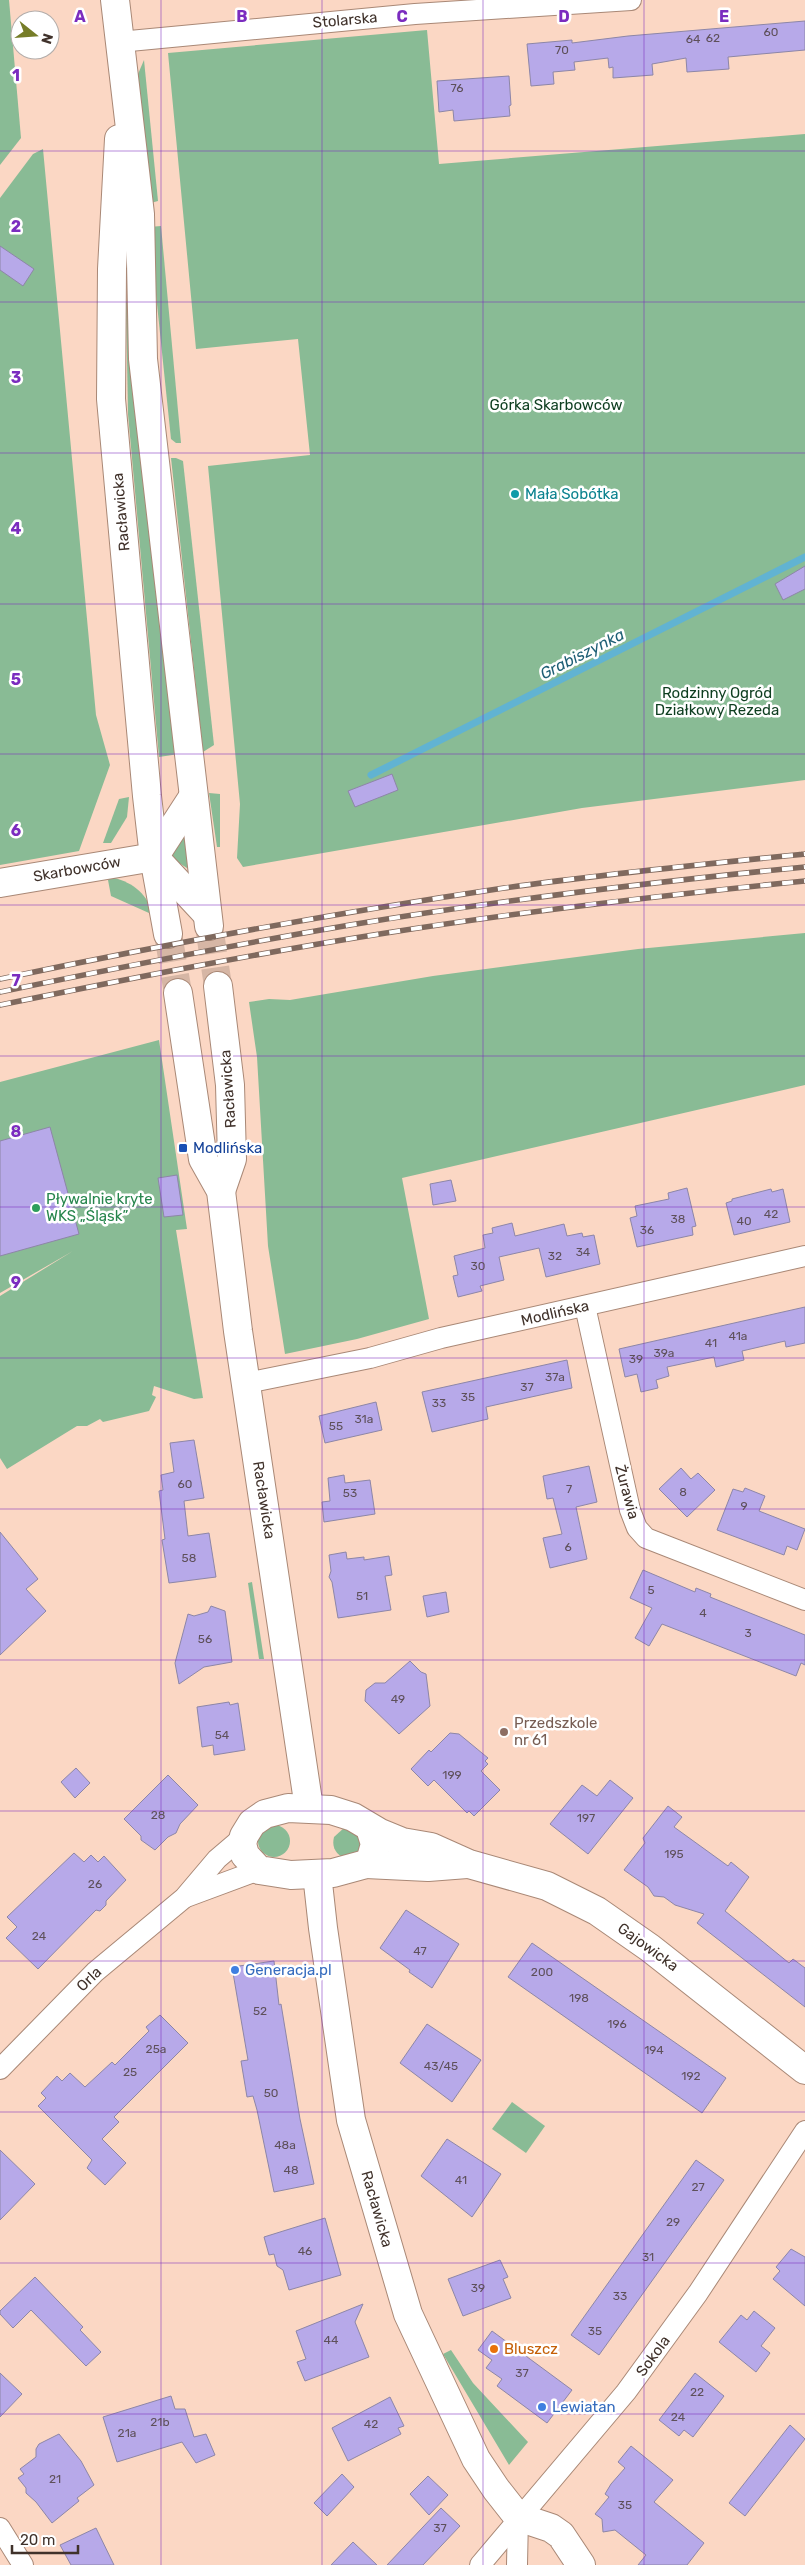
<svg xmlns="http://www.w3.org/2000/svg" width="805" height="2565" viewBox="0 0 805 2565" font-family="Rubik,sans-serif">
<rect width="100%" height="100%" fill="#fbd7c4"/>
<g fill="#89bb95">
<polygon points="0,0 9,0 21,138 0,165"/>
<polygon points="427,30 439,164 805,134 805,780 582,808 243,867 237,858 240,804 208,466 310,455 298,339 196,349 168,53"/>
<polygon points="144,60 158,201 147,204 137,86 138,74"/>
<polygon points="43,149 96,715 110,765 79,851 0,865 0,198 33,154"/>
<polygon points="161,226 181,443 176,443 171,439 149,227"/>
<polygon points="129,300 179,754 159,757 128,414 126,302"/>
<polygon points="171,458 176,458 183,461 214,745 203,752"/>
<polygon points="209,793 220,794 220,847 217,847"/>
<polygon points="129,797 127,817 111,843 103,843 119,799"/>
<polygon points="183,829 190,870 173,859 172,853"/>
<path d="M 110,877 C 130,881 147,892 152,913 L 149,913 L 111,896 L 108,880 Z"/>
<polygon points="805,933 805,1085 402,1178 429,1319 357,1339 285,1354 268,1246 257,1057 249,1002 269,999 290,1000 433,976 638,949"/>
<polygon points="159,1040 187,1229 176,1230 203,1398 194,1399 154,1386 152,1395 156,1397 149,1411 103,1422 100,1419 87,1426 77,1426 7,1469 0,1458 0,1296 73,1251 0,1293 0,1082"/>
<polygon points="252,1582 264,1659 259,1659 248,1583"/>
<circle cx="274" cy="1841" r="16"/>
<path d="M 345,1827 L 359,1830 L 363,1851 L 342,1857 C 334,1852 332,1845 334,1837 Z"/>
<polygon points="512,2102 545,2126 526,2153 492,2129"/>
<polygon points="451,2350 473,2383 528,2442 509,2465 443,2354"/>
</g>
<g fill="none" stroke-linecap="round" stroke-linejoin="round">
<polyline stroke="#61b3d2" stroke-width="7" points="371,775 805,557"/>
</g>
<g fill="#b7a9e9" stroke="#8d86a7">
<polygon points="805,21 805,50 728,57 729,69 687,72 686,58 652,64 653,75 613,78 613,67 609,68 608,58 574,62 575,70 553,72 554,84 531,86 527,44 572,40 572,43 628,36"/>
<polygon points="509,76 511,105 509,106 510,116 454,121 453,110 439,112 437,81"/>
<polygon points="0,246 34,269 23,286 0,270"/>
<polygon points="805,566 805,589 783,600 775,584"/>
<polygon points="392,774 398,790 355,807 348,791"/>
<polygon points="50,1127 79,1234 0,1256 0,1141"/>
<polygon points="177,1175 183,1215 164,1217 158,1178"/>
<polygon points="451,1180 456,1201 433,1205 430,1184"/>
<polygon points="687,1188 696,1226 692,1227 693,1235 637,1247 630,1218 637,1216 635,1206 669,1199 668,1193"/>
<polygon points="771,1189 772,1192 783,1189 790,1222 734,1235 726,1203 732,1201 732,1199"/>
<polygon points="512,1223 515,1236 564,1224 567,1236 582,1233 583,1237 594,1235 600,1264 546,1277 539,1248 499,1257 504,1280 480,1286 482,1291 458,1297 453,1276 458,1275 454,1256 485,1248 483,1235 493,1233 492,1228"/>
<polygon points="805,1307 805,1343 786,1347 785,1341 742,1351 744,1360 716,1367 714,1357 667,1367 669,1376 656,1380 658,1388 641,1392 637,1374 625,1377 619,1349"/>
<polygon points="567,1360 572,1388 486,1407 488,1419 432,1432 422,1392"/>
<polygon points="376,1402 382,1430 325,1443 319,1416"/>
<polygon points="194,1440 204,1498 184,1501 188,1536 209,1533 216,1577 169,1583 162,1540 165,1539 159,1491 163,1490 161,1475 174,1472 170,1443"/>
<polygon points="589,1466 597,1502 576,1507 587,1559 550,1568 543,1538 562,1534 553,1498 547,1499 543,1476"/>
<polygon points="681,1468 691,1479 698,1473 715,1490 687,1517 659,1489"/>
<polygon points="344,1475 345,1483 370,1480 375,1514 324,1522 322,1502 330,1501 328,1478"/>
<polygon points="745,1488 765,1496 759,1511 805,1529 797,1550 787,1546 784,1555 717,1530 733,1489 743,1492"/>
<polygon points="0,1532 38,1579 26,1589 46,1611 0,1655"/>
<polygon points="346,1552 347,1559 364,1557 364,1560 389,1556 392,1575 385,1576 391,1610 338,1618 332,1582 329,1577 331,1571 329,1555"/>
<polygon points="643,1570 695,1592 696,1588 711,1594 710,1597 805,1635 805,1665 801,1663 796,1676 662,1624 649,1646 635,1638 652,1608 630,1598"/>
<polygon points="446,1592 449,1612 427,1617 423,1596"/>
<polygon points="211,1606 225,1611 232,1662 204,1667 179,1684 175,1663 188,1614 194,1616 208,1612"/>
<polygon points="410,1661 421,1672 426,1674 430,1706 399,1734 365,1701 366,1690 375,1683 385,1683"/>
<polygon points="229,1702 230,1705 238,1703 245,1750 214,1755 213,1745 202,1747 197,1707"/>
<polygon points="450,1733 459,1734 488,1758 485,1761 488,1764 481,1771 500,1790 474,1816 469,1811 467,1813 434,1780 428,1786 411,1769 429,1750 431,1752"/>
<polygon points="76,1768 90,1783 75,1798 61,1782"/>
<polygon points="168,1775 198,1805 180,1824 176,1833 168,1837 155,1850 141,1840 141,1836 124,1819"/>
<polygon points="610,1780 633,1798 588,1854 550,1824 582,1785 597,1796"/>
<polygon points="668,1806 682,1817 674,1827 728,1866 731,1862 749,1877 725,1911 789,1963 793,1959 805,1968 805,2007 697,1923 704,1914 675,1905 664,1897 654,1896 648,1887 624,1870 645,1843 643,1838"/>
<polygon points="74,1853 84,1862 91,1855 98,1862 104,1856 126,1880 106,1901 106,1905 100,1911 96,1910 38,1969 6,1938 17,1927 7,1917"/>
<polygon points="406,1910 459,1944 432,1988 409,1972 410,1970 380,1948"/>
<polygon points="532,1943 726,2078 702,2113 508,1977"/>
<polygon points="274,1961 279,2005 281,2004 300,2119 314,2184 274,2192 257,2110 253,2096 247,2097 241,2061 248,2060 232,1967"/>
<polygon points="160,2015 188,2043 114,2117 119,2122 102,2139 126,2163 105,2185 87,2168 92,2160 38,2106 46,2098 41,2093 57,2076 62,2081 70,2073 85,2087 112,2062 115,2065 149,2031 146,2027"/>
<polygon points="427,2024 481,2060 452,2102 400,2063"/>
<polygon points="447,2139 501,2174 472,2217 421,2176"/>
<polygon points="0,2150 35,2184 0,2220"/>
<polygon points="696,2160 724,2180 599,2355 571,2335"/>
<polygon points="325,2218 341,2275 289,2290 283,2270 277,2266 274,2254 269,2255 264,2237"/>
<polygon points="791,2249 805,2257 805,2306 773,2279 780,2271 776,2267"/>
<polygon points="500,2260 508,2277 503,2279 511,2298 463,2316 448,2279"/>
<polygon points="35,2277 83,2327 80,2330 101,2352 86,2366 31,2310 13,2328 0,2314 0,2311"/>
<polygon points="363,2304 355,2322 369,2357 305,2381 297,2362 306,2359 296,2331"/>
<polygon points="754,2311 775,2328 761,2346 770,2353 756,2372 719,2342 741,2315 747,2320"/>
<polygon points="492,2331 572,2390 547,2423 497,2386 502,2379 486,2368 492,2360 478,2350"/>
<polygon points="0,2373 22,2394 0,2417"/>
<polygon points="695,2373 724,2396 693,2437 684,2430 679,2436 659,2420"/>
<polygon points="171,2396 175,2409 185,2409 194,2437 206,2434 215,2455 196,2463 182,2442 117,2462 103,2417"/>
<polygon points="390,2397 404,2426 398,2428 401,2434 348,2461 332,2428"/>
<polygon points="790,2425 805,2439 745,2516 729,2503"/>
<polygon points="59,2434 81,2461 94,2485 77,2498 79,2501 52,2523 36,2502 26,2493 26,2488 18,2478 24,2474 20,2469 36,2457 36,2449 39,2444"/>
<polygon points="631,2446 673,2480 654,2502 704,2543 687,2565 638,2565 646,2555 615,2530 603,2532 602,2519 595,2514 609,2497 605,2494 611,2484 625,2468 618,2462"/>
<polygon points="342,2474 354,2487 327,2516 314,2503"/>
<polygon points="428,2476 448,2495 429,2515 410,2494"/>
<polygon points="441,2508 460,2526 423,2565 387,2565"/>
<polygon points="96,2528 114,2565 71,2565 60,2545"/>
<polygon points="353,2542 377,2565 331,2565"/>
</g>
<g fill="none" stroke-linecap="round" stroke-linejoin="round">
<g stroke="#d6b6a5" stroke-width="28" stroke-dasharray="28 14" stroke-linecap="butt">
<polyline points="209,926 218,986"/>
<polyline points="168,934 178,993"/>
</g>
<g stroke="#a98876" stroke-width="22">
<g id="street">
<polyline points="119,42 415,14 631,0"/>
<polyline points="585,1306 630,1510 637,1528 646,1538 805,1600"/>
<polyline points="247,1383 370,1358 441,1338 805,1256"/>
<polyline points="186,1897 259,1870"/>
<polyline points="0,2069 95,1972 184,1898 217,1859 244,1836"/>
<polyline points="0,2528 23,2565"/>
<polyline points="480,2565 626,2392 698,2293 805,2131"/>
<polyline points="517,2565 518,2517"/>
</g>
</g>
<g stroke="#a98876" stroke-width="30">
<g id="secondary">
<polyline points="115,0 140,214 143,359 209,926"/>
<polyline points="119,139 112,269 111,399 147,796 154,857 168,934"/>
<polyline points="154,857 207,914"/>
<polyline points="0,883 154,857 193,797"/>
<polyline points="218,986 230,1085 232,1159 221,1191"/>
<polyline points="178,993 203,1159 221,1191 238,1331 309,1808"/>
<polyline points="370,1828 375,1844 371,1858 366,1864 333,1873 291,1875 259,1870 245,1855 242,1844 244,1836 252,1823 265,1814 288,1808 331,1810 353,1817 380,1833 402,1842 431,1847 469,1864 547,1886 597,1911 650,1948 805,2070"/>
<polyline points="366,1864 428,1867 467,1864"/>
<polyline points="317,1874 323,1928 351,2120 408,2314 476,2459 496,2489 518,2517 551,2528 561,2535 581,2565"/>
</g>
</g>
<use href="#street" stroke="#fff" stroke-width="20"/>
<use href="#secondary" stroke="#fff" stroke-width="28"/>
<g stroke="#7f695e" stroke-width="5.5">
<g id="rail">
<path d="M 0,979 C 167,944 335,913 504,888 C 604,874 705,864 805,854"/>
<path d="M 0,992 C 116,968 233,945 350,925 C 501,900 653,882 805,867"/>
<path d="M 0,1005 C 128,979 257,953 386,933 C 525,911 665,895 805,881"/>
</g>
</g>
<use href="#rail" stroke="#fff" stroke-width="4" stroke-dasharray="11" stroke-linecap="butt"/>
</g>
<path fill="none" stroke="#7b2cbf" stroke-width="1" stroke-opacity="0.55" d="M 161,0 L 161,2565M 322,0 L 322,2565M 483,0 L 483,2565M 644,0 L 644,2565M 0,151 L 805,151M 0,302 L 805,302M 0,453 L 805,453M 0,604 L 805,604M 0,754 L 805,754M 0,905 L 805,905M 0,1056 L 805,1056M 0,1207 L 805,1207M 0,1358 L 805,1358M 0,1509 L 805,1509M 0,1660 L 805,1660M 0,1811 L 805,1811M 0,1961 L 805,1961M 0,2112 L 805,2112M 0,2263 L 805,2263M 0,2414 L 805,2414"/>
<circle fill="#0f9aa8" stroke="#fff" stroke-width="2" cx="515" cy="494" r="5"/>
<rect fill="#1a4fb4" stroke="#fff" stroke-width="2" x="178" y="1143" width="10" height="10" rx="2.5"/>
<circle fill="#2e9e5b" stroke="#fff" stroke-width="2" cx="36" cy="1208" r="5"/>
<circle fill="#8d6e63" stroke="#fff" stroke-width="2" cx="504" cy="1732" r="5"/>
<g fill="#3f7fe0" stroke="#fff" stroke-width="2">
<circle cx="235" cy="1970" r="5"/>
<circle cx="542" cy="2407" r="5"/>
</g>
<circle fill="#e8710a" stroke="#fff" stroke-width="2" cx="494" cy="2349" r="5"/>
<g text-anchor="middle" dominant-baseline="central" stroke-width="5" stroke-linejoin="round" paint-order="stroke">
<g font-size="12" fill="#5e505a">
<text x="771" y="32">60</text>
<text x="713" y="38">62</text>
<text x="693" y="39">64</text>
<text x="562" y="50">70</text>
<text x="457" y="88">76</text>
<text x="771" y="1214">42</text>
<text x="678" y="1219">38</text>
<text x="744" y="1221">40</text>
<text x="647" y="1230">36</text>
<text x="583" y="1252">34</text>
<text x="555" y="1256">32</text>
<text x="478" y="1266">30</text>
<text x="738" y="1336">41a</text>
<text x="711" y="1343">41</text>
<text x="664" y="1353">39a</text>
<text x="636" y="1359">39</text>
<text x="555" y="1377">37a</text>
<text x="527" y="1387">37</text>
<text x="468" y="1397">35</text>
<text x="439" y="1403">33</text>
<text x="364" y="1419">31a</text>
<text x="336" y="1426">55</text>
<text x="185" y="1484">60</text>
<text x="569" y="1489">7</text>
<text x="683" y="1492">8</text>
<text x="350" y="1493">53</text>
<text x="744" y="1506">9</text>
<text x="568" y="1547">6</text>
<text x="189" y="1558">58</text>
<text x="651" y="1590">5</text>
<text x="362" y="1596">51</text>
<text x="703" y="1613">4</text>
<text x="748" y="1633">3</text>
<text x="205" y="1639">56</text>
<text x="398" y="1699">49</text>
<text x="222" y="1735">54</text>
<text x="452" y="1775">199</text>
<text x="158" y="1815">28</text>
<text x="586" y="1818">197</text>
<text x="674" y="1854">195</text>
<text x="95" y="1884">26</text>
<text x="39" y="1936">24</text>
<text x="420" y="1951">47</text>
<text x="542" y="1972">200</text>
<text x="579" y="1998">198</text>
<text x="260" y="2011">52</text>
<text x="617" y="2024">196</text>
<text x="156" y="2049">25a</text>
<text x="654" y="2050">194</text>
<text x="441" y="2066">43/45</text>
<text x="130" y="2072">25</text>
<text x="691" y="2076">192</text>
<text x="271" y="2093">50</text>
<text x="285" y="2145">48a</text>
<text x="291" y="2170">48</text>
<text x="461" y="2180">41</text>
<text x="698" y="2187">27</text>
<text x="673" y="2222">29</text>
<text x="305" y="2251">46</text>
<text x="648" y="2257">31</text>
<text x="478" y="2288">39</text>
<text x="620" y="2296">33</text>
<text x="595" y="2331">35</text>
<text x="331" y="2340">44</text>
<text x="522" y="2373">37</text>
<text x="697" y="2392">22</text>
<text x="678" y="2417">24</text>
<text x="160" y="2422">21b</text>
<text x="371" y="2424">42</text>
<text x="127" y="2433">21a</text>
<text x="55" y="2479">21</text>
<text x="625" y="2505">35</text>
<text x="440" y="2528">37</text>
</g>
<g font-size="15" fill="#40322b" stroke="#fff">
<text transform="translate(345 20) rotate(-5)">Stolarska</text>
<text transform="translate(121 512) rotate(-95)">Racławicka</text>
<text transform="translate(77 869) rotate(-10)">Skarbowców</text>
<text transform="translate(228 1089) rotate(-94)">Racławicka</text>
<text transform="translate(555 1313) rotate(-13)">Modlińska</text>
<text transform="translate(627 1492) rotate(75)">Żurawia</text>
<text transform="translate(264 1500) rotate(81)">Racławicka</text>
<text transform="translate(648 1947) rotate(36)">Gajowicka</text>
<text transform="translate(89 1979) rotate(-44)">Orla</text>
<text transform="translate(377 2209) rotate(74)">Racławicka</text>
<text transform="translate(653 2356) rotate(-54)">Sokola</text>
</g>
<g font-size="15" fill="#0e3e20" stroke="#fff">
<text x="556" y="405">Górka Skarbowców</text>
<text x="717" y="693">Rodzinny Ogród<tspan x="717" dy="17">Działkowy Rezeda</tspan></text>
</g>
<g font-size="15" fill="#0d838f" stroke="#fff" text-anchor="start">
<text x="525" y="494">Mała Sobótka</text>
</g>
<g font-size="15" fill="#164399" stroke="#fff" text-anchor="start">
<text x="193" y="1148">Modlińska</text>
</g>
<g font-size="15" fill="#27864d" stroke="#fff" text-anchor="start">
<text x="46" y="1199">Pływalnie kryte<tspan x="46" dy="17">WKS „Śląsk”</tspan></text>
</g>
<g font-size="15" fill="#785e54" stroke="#fff" text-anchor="start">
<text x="514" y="1723">Przedszkole<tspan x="514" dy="17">nr 61</tspan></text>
</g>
<g font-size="15" fill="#366cbe" stroke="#fff" text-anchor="start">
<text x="245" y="1970">Generacja.pl</text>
<text x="552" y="2407">Lewiatan</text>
</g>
<g font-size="15" fill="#c56008" stroke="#fff" text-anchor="start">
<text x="504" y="2349">Bluszcz</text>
</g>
<g font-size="16" font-style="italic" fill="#1e5f75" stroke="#fff">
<text transform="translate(582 654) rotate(-27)">Grabiszynka</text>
</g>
</g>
<g font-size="16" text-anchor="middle" font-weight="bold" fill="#7b2cbf" stroke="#fff" stroke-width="5" stroke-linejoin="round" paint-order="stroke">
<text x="80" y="22">A</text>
<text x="242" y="22">B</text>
<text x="402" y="22">C</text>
<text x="564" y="22">D</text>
<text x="724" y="22">E</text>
<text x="16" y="81">1</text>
<text x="16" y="232">2</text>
<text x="16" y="383">3</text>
<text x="16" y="534">4</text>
<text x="16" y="685">5</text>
<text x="16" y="836">6</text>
<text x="16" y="986">7</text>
<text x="16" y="1137">8</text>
<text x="16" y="1288">9</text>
</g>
<g transform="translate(35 35) rotate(107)"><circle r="24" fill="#ffffff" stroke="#b3adaa"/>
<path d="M0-4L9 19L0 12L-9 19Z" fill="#767d28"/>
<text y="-8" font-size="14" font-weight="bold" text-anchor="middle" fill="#40322b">N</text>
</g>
<path d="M12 2545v8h66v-8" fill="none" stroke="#40322b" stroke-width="2.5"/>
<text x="20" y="2545" font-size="15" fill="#40322b" stroke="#ffffff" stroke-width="4" paint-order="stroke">20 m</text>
</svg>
